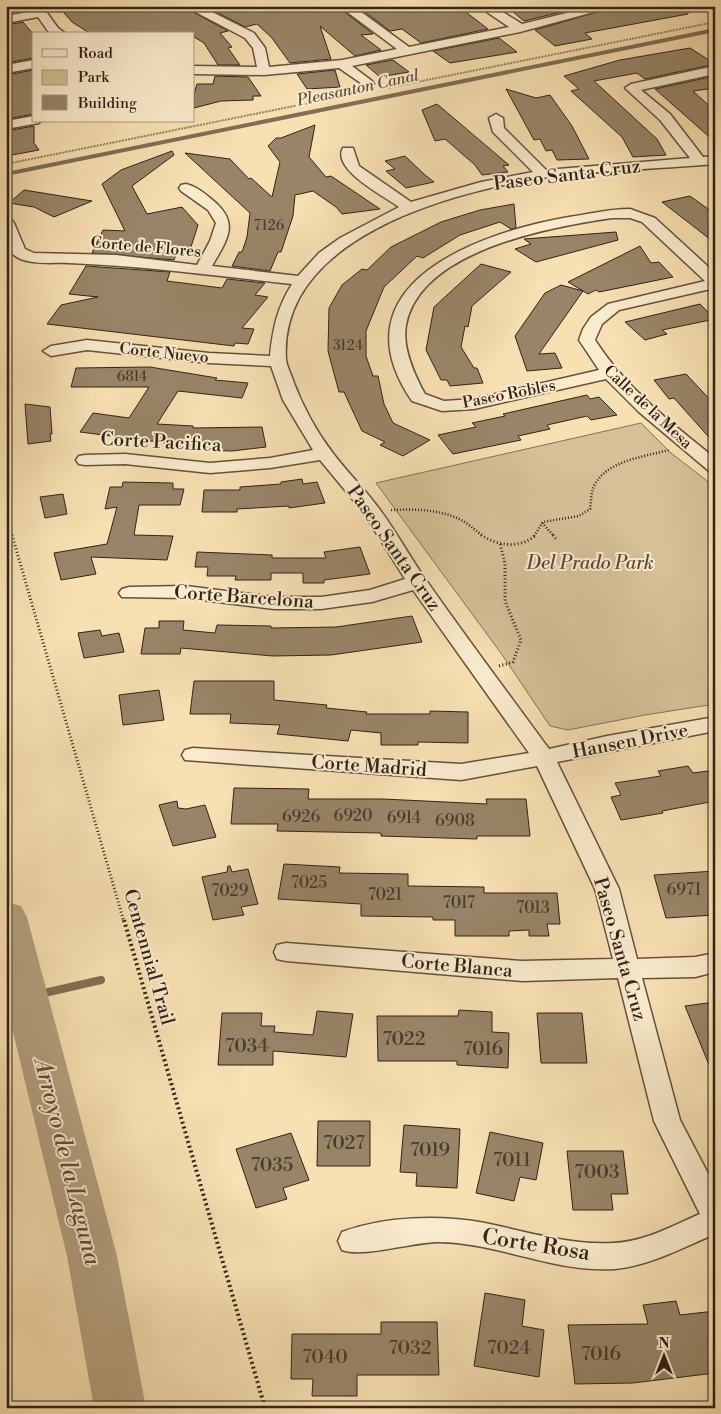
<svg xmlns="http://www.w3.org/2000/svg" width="721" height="1414" viewBox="0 0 721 1414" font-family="'Libre Bodoni',serif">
<rect width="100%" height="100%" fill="#f7e0b2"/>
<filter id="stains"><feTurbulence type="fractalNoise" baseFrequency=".004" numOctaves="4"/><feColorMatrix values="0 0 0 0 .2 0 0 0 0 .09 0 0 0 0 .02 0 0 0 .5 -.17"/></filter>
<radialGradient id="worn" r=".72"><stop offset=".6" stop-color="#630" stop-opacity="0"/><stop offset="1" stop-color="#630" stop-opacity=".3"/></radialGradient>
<polygon fill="#d5c098" stroke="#837258" points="641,423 671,453 715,487 715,704 645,715 568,730 550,726 503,656 376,483"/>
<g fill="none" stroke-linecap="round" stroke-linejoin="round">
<polyline stroke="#806e55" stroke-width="4" points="6,174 715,30"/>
<polyline stroke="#806e55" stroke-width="8" points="27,997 101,980"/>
<polygon fill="#b4a07e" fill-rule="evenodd" points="6,902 21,906 27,917 117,1256 146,1408 94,1408 67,1256 6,1003"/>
</g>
<g fill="#988568" stroke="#312318">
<polygon points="58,6 182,6 228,31 220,33 232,47 228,48 240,65 218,65 204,43 194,37 194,34 91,34 72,22"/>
<polygon points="205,6 337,6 373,34 361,35 381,50 355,56 320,26 331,59 290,63 272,38 257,24 245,27"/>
<polygon points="357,6 458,6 488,29 421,43 402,29 390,31"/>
<polygon points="506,6 586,6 524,21"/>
<polygon points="618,6 688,6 688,14 585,33 592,39 555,46 535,30"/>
<polygon points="23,22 34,35 34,58 6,63 6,25"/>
<polygon points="499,38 517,52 450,63 433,51"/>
<polygon points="690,48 715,64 645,79 637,73 594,81 657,139 666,155 633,157 622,137 571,91 579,89 564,76 620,60"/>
<polygon points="393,60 409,72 380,77 366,65"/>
<polygon points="34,70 34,114 6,119 6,75"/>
<polygon points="335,70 340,87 307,89 297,74"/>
<polygon points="215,76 248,77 261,96 253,96 253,100 221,101 194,108 194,94 197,84 213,84"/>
<polygon points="715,76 715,88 693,91 715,111 715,142 655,89"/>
<polygon points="506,89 536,98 550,95 572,126 589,159 557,160 552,150 546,151 540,139 534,140"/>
<polygon points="437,104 509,165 503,166 508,172 482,175 475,165 445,139 435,141 422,110"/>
<polygon points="315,125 309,157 326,177 331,176 380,209 342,214 336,207 313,191 295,195 293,216 281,252 278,252 270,271 232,266 239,252 242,252 247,237 250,213 185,153 230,159 249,179 251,178 272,197 280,162 268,146 276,138 281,138"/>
<polygon points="34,126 34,143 39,150 12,155 6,148 6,131"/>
<polygon points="172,151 174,155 132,186 147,214 182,207 198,225 190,250 178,249 174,260 92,253 103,230 125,231 102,184 121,170"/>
<polygon points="405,156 425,175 434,182 406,188 386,171 395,169 385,161"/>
<polygon points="24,190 92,201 54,217 34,207 9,203"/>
<polygon points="690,196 715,214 715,243 662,202"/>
<polygon points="514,204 516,228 511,229 500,222 460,235 423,258 417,256 384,287 366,331 366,356 373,376 378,376 384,404 393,423 430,440 403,456 380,445 385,442 362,431 344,392 339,392 328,351 329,308 342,285 362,269 367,270 391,247 441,222 480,210"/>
<polygon points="616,232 618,240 536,262 515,249 531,244 524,239"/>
<polygon points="640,246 651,263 659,262 673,277 599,292 596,290 588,294 568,282"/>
<polygon points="481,264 511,272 472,306 468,327 465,326 461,347 474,368 477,368 483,383 450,386 447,380 441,380 426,350 434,307"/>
<polygon points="86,266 170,272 167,281 222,288 227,279 265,283 255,295 268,297 242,328 254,329 248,344 235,343 234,346 47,324 61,305 98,297 69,294"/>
<polygon points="561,285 583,291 539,354 555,353 562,368 527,371 515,336 545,293"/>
<polygon points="700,304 715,319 662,330 667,334 645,340 625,322"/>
<polygon points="150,367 217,378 215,380 248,383 242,398 178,391 157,424 193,426 193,428 262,427 266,447 232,451 198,450 166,447 167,443 80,432 93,413 129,418 149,387 71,387 76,368"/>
<polygon points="686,374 715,405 715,444 674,398 669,399 654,380"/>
<polygon points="587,395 590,399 599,397 617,415 591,420 587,416 547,425 550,429 518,436 521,440 453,454 438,435 476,427 472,423 505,416 503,414"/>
<polygon points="25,404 50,407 52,434 50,434 51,441 28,444"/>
<polygon points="302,479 303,484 317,482 325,503 289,508 289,506 237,509 237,512 202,512 204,490 240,490 240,487 281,484 281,482"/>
<polygon points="123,482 173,483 173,489 184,489 180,505 139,505 134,535 173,536 167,560 91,557 96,574 61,580 54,553 107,544 117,507 105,509 110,487 122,487"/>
<polygon points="63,494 67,514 45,518 40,497"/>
<polygon points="360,547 370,574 324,580 324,583 303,583 303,573 271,573 271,580 235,580 236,576 207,576 208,567 195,567 197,552 272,555 272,558 326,558 324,552"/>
<polygon points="412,616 422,642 331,655 273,656 181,648 180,654 141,654 145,628 159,628 159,621 184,621 183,630 215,633 217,625 271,626 271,628 336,627"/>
<polygon points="100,630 102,636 119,633 124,652 84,658 78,633"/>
<polygon points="194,681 274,681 274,700 327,705 326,708 367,712 366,714 430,714 430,711 468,712 468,743 418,742 418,745 381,745 381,733 351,730 348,741 277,734 280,725 230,723 231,714 190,714"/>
<polygon points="159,690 164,720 123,725 119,695"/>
<polygon points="688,766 693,773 708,771 715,782 715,801 662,811 663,813 621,820 611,797 621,795 615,783 661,776 658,771"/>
<polygon points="234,788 309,789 308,799 383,799 487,804 486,799 526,799 530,836 477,836 477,839 381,836 381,833 277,831 278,824 231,824"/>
<polygon points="177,801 178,808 186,809 205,805 216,837 173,846 159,805"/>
<polygon points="284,864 340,867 339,873 408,874 408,886 484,887 484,893 557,893 560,924 547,924 549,936 529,936 529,930 509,931 509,936 455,936 455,920 433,920 433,917 361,916 361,904 278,899"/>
<polygon points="228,866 230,866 232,872 248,869 258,904 241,907 244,915 213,920 202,877 227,872"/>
<polygon points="715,871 715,915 666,918 654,875"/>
<polygon points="715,1002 715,1076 714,1077 685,1006"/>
<polygon points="459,1010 492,1012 492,1032 509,1033 508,1068 457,1065 457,1061 378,1061 377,1016 458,1016"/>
<polygon points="317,1011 353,1014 346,1057 273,1051 273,1065 218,1065 222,1013 262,1013 261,1026 275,1026 274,1032 313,1035"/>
<polygon points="537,1013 582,1013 587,1063 541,1063"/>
<polygon points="318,1121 370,1121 370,1166 317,1166"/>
<polygon points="404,1125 460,1129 457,1188 416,1186 417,1173 400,1172"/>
<polygon points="490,1132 543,1143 536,1180 520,1177 514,1201 476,1193"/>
<polygon points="291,1133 309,1180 283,1188 287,1199 256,1208 236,1149"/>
<polygon points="567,1151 623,1151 628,1194 611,1194 613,1210 573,1210"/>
<polygon points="485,1293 525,1300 522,1326 544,1330 539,1377 474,1366"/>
<polygon points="676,1301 680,1315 715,1311 715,1373 633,1383 575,1384 568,1325 648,1324 643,1305"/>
<polygon points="381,1322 437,1322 439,1375 357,1375 357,1396 312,1396 313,1379 291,1379 292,1334 381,1334"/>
</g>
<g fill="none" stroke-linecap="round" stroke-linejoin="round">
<g stroke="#62523e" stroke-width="3">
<g id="minor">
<polygon points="30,6 42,6 58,28 66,34 50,34 38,17 6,23 6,16 34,11"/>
<polygon points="184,6 200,6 254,33 265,48 269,67 342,60 397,49 339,6 353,6 409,47 509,27 478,6 493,6 522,24 595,6 616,6 520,32 352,66 372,81 374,84 368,88 339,68 264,75 194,74 194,66 257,67 253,48 245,38"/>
<polygon points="34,60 34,68 6,73 6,65"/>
<path d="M 715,66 L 715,74 L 641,90 L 670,114 L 703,157 L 715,156 L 715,164 C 658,169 598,170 542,178 C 449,193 278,238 286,360 C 287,367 292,376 294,383 C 303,407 317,432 332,452 C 346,471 363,487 377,506 C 395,529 409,556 426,580 C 466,637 508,693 549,749 L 607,736 L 715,717 L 715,731 L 557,762 L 619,889 L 637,959 L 695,957 L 715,953 L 715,972 L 695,977 L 642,978 L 680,1120 L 715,1187 L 715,1234 C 684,1247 649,1266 615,1269 C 555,1273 499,1243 439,1242 C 412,1242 364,1258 342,1250 L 338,1241 L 342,1232 C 385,1216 441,1215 485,1223 C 528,1232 569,1245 613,1243 C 644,1242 672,1226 700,1214 L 654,1121 L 618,978 L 522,981 L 286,961 L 277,959 L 274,952 L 277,945 L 286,943 L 522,961 L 613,959 L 595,889 L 537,766 L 461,780 L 185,760 L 182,755 L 185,750 L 193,748 L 461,764 L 529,753 L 413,590 L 372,602 L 321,609 L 274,609 L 186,598 L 122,597 L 119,593 L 122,589 L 129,587 L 186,586 L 274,597 L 321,597 L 370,590 L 405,579 L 363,512 L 320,460 L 270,468 L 210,473 L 125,464 L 85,465 L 79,464 L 76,460 L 79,456 L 85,455 L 125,454 L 210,463 L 270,458 L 313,450 L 283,400 L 271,366 L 209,363 L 87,350 L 51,356 L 43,351 L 51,346 L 87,340 L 209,353 L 270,356 C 273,328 277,308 292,284 C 218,276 144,266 69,263 C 53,262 27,266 14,255 C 4,247 6,229 6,219 L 12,220 L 14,223 L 25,249 L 34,253 L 116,255 L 197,265 L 210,241 L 216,223 L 208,210 L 181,191 L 179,188 L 181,185 L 186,184 C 195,186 203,192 210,198 C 241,222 228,238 212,266 L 298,276 L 319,253 L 340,238 L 399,207 C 384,196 331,169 343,148 L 353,148 L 359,166 L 411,202 L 481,182 L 533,172 L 493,132 L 489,118 L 496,114 L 503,118 L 504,128 L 546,170 L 690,158 L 660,120 L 625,88 L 631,84 Z"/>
<polygon points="34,116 34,121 40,121 39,123 6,129 6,121"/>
<path d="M 630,209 L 655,218 L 715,273 L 715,288 L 619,310 L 602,324 L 595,340 C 626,388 671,423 715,458 L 715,472 L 709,471 L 639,412 L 606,379 L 474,409 L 442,411 L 412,401 C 332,284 481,232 569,217 C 589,214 609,209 630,209 ZM 612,218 L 630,218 L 642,222 L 705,281 L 608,304 L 591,317 L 583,329 L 579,340 L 599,370 L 474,399 L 444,401 L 425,394 C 414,374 402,348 406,325 C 420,250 550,227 612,218 Z"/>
</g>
</g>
<g stroke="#312318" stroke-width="2" stroke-dasharray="0.5 1" stroke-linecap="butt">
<polyline points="382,89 715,22"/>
<polyline points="6,164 359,93"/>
</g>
<g stroke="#312318" stroke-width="2.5" stroke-dasharray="1 2" stroke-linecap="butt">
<path d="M 391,510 C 414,509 440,509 461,520 C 469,524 476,531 483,536"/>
<polyline points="6,514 12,536"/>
<polyline points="542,523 554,536"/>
<path d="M 534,536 L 543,522 L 579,516 L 590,509 C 591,502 591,493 594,486 C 607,460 644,457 669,450"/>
</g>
<g stroke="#312318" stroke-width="3" stroke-dasharray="1 2.5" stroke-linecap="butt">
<polyline points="12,535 124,922"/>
<path d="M 481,535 C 498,546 520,549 536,535"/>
<polyline points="553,535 556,539"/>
<polyline points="499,666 513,662 521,640 505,601 505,564 500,543"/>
</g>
<polyline stroke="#312318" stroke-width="4" stroke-dasharray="2 3" stroke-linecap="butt" points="124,920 265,1408"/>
<use href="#minor" fill="#faebcd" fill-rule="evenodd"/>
</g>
<g text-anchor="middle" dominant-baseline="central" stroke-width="4" stroke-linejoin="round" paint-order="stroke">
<g font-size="14" fill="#4b3c2c">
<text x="269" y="226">7126</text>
<text x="348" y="346">3124</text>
<text x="132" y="377">6814</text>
</g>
<g font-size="16" font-style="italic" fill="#5f4f3c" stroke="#faebcd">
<text transform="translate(358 88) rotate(-12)">Pleasanton Canal</text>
</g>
<g font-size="16" fill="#312318" stroke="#faebcd">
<text transform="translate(146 247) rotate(5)">Corte de Flores</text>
<text transform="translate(164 353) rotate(6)">Corte Nuevo</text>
<text transform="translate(509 394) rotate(-11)">Paseo Robles</text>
<text transform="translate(648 407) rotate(43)">Calle de la Mesa</text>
</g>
<g font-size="16" fill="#4b3c2c">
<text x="353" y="816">6920</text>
<text x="301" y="817">6926</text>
<text x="404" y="818">6914</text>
<text x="455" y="821">6908</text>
<text x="309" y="883">7025</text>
<text x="684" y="890">6971</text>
<text x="230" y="891">7029</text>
<text x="385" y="895">7021</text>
<text x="459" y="903">7017</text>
<text x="533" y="908">7013</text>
</g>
<g font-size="19" fill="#312318" stroke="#faebcd">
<text transform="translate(567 175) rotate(-7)">Paseo Santa Cruz</text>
<text transform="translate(161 442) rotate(3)">Corte Pacifica</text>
<text transform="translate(394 548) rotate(55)">Paseo Santa Cruz</text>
<text transform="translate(244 597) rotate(4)">Corte Barcelona</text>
<text transform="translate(630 741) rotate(-11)">Hansen Drive</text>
<text transform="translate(369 766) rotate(4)">Corte Madrid</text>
<text transform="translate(620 949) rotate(74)">Paseo Santa Cruz</text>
<text transform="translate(149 957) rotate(74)">Centennial Trail</text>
<text transform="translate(457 966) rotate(5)">Corte Blanca</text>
</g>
<g font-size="19" font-style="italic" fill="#5a4a38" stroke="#faebcd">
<text x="590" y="563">Del Prado Park</text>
</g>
<g font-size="19" fill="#4b3c2c">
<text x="404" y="1039">7022</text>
<text x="247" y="1046">7034</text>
<text x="483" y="1049">7016</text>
<text x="344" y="1143">7027</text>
<text x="430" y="1150">7019</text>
<text x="512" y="1160">7011</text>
<text x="272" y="1165">7035</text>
<text x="597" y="1172">7003</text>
<text x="410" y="1348">7032</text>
<text x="509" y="1348">7024</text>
<text x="601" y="1354">7016</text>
<text x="325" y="1357">7040</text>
</g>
<g font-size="22" fill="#312318" stroke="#faebcd">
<text transform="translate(536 1245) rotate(9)">Corte Rosa</text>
</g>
<g font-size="24" font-style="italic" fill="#5f4f3c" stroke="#faebcd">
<text transform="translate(67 1162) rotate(76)">Arroyo de la Laguna</text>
</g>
</g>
<rect width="721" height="1414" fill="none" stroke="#f7e0b2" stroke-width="25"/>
<rect x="8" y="8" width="706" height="1399" fill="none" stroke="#312318" stroke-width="2.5"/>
<rect x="12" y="12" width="696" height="1389" fill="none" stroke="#312318"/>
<rect x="32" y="32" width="162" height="90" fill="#faebcd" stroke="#aa9b85"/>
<rect x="42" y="49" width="25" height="8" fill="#faebcd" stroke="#aa9b85"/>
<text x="78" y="58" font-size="15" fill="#312318">Road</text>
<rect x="42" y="70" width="25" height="15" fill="#d5c098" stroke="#aa9b85"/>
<text x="78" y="82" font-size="15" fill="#312318">Park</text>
<rect x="42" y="95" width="25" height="15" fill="#988568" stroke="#aa9b85"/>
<text x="78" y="108" font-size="15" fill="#312318">Building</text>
<g transform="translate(664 1356)" stroke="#faebcd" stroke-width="4" paint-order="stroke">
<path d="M0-4L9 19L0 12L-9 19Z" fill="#312318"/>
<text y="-8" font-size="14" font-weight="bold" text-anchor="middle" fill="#312318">N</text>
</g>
<rect width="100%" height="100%" filter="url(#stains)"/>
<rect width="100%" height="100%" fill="url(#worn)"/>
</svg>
